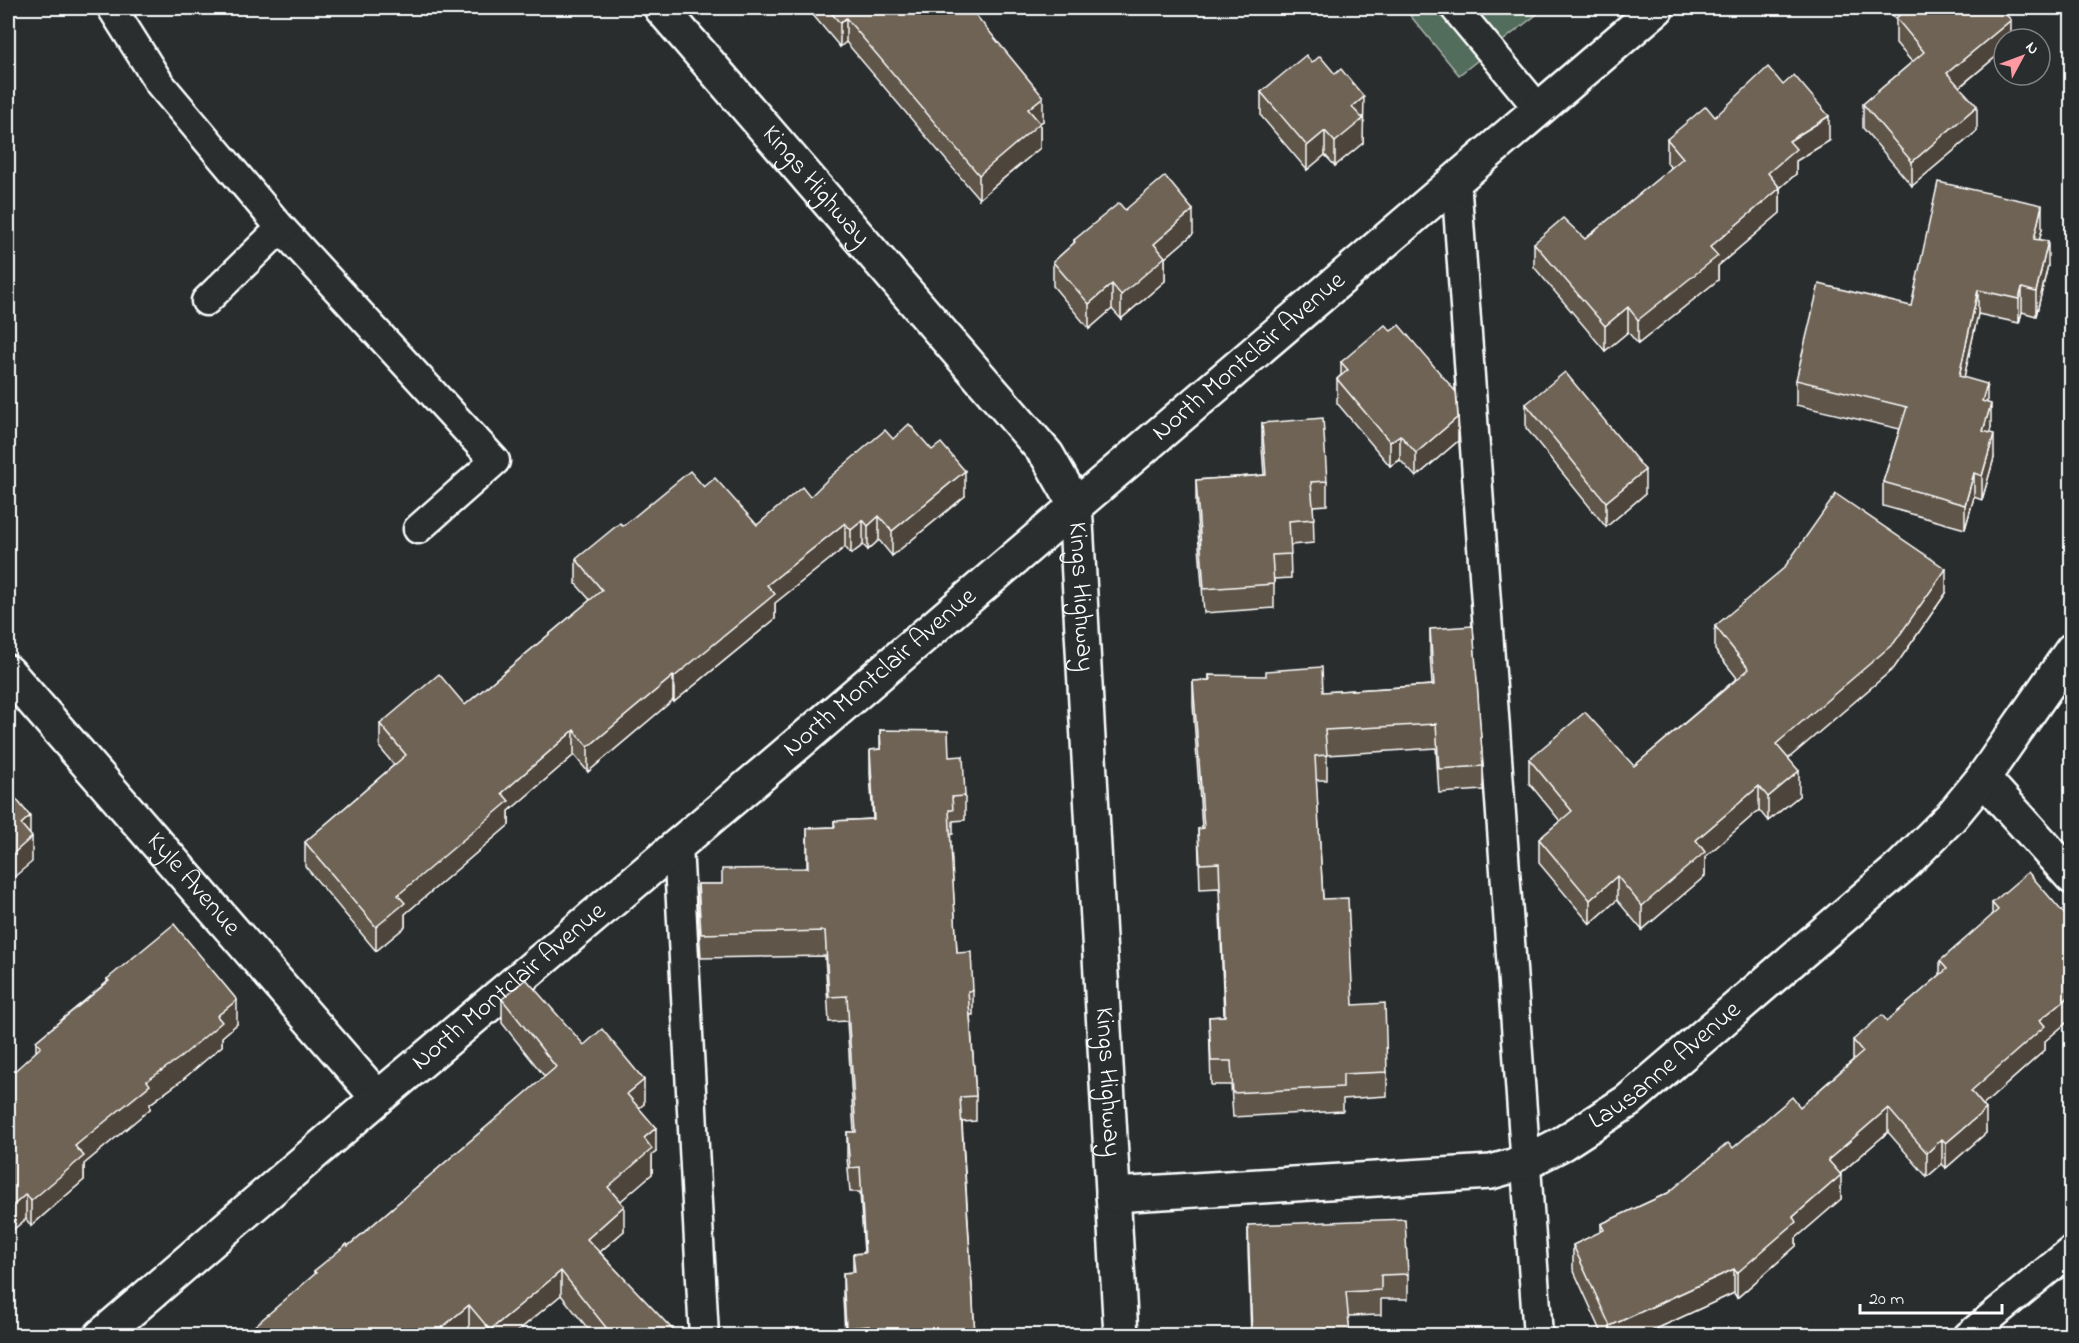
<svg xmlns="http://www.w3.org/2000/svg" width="2079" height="1343" viewBox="0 0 2079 1343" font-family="'Indie Flower',sans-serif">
<rect width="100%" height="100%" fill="#2a2d2e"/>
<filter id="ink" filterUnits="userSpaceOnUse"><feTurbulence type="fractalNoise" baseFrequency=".0167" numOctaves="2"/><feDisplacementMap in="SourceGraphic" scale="12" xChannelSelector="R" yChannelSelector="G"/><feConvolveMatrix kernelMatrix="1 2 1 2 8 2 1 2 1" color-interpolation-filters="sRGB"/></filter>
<g filter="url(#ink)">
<polygon fill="#536d5c" stroke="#a9b6ae" stroke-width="1.5" points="1404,8 1545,8 1459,75"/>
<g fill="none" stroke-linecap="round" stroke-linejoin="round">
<g stroke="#fff" stroke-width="33">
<g id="service">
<polyline points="112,8 160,84 281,228 495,461 418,529"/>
<polyline points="1455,8 1538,108"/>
<polyline points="1456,179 1538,1336"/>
<polyline points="206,301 281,228"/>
<polyline points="678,845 704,1336"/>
<polyline points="1968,1336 2072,1250"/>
</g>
</g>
<g stroke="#fff" stroke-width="38">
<g id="minor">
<path id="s1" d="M 661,8 L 1047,455 L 1075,504 L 1121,1336"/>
<path id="s2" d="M 8,672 L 378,1098"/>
<polyline points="1983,778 2072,877"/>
<path id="s3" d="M 1113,1195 L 1491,1172 L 1526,1162 L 1563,1143 L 1628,1101 L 1902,866 L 1951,817 L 1983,778 L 2072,650"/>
<path id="s4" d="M 101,1336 L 378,1098 L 773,765 L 1657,8"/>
</g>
</g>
<use href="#service" stroke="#2a2d2e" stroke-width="28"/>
<use href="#minor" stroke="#2a2d2e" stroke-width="33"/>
</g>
<g fill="#5f5548" stroke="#fff" stroke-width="1.5">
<polygon points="807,8 941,8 1043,121 1040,123 1040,148 979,199 846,42 840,47"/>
<polygon points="1886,8 2001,8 2011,39 2004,39 2004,50 1960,87 1977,131 1912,186 1863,128 1863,104 1912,62 1896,43 1896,19"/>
<polygon points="1261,92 1364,122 1363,123 1363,143 1335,166 1325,155 1307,170 1261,116"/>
<polygon points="1667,139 1829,141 1796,161 1796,174 1780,188 1780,213 1718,266 1718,280 1638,344 1628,332 1605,351 1534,267 1534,243 1585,239 1671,168 1667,163"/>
<polygon points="1125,210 1193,234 1165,258 1165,281 1121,319 1112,309 1089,329 1053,286 1053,262 1074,243 1074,240"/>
<polygon points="2042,229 2039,240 2048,265 2036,316 2022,312 2019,323 1978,314 1964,377 1987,403 1991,428 1989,433 1994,458 1982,500 1974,497 1965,529 1883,506 1883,482 1900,429 1796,405 1796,380 1911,306"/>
<polygon points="1341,362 1458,441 1416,477 1400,460 1390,466 1337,403 1337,379 1341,375"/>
<polygon points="1526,404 1645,494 1606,527 1526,428"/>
<polygon points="1262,423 1327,481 1327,505 1313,506 1314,543 1290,545 1291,578 1274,579 1274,608 1204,613 1196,505 1196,480 1264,475 1262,447"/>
<polygon points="893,439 965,496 892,556 879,540 868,550 863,545 851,554 845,547 775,603 775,619 674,702 673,700 588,772 574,755 509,811 509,825 405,914 405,927 376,951 305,866 305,842 394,765 380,748 380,724 465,705 590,600 576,584 576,559 623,526 704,487 757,525 810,497"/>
<polygon points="1946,593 1894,668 1788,758 1799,796 1768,821 1759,810 1705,857 1705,876 1642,930 1617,900 1590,924 1539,863 1539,839 1560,821 1529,783 1529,759 1634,766 1737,678 1715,650 1715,626"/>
<polygon points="1430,629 1483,766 1483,790 1439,793 1436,748 1327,755 1327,780 1316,780 1323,899 1353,1005 1387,1072 1387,1096 1343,1099 1343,1111 1233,1117 1231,1085 1211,1085 1209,1017 1224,1016 1219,888 1200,889 1198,829 1202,828 1193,705 1193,681 1209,680 1209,675 1323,692 1432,685 1430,653"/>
<polygon points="880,730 949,757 965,796 965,820 953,821 953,834 950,835 957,953 973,991 973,1015 970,1015 976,1096 976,1121 962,1122 975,1335 845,1335 843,1297 843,1273 853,1272 853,1254 864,1253 860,1192 850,1192 847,1157 847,1132 854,1132 847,1021 829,1022 825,956 701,958 698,909 698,884 722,884 807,868 807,828 834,827 834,821 873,819 870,774 870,750 880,749"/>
<polygon points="1992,903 2072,923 2072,1018 2045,1041 2045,1050 1983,1105 1986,1133 1946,1168 1942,1164 1927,1177 1888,1132 1840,1174 1841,1199 1796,1238 1796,1246 1737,1298 1734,1293 1643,1335 1603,1335 1573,1269 1573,1245 1601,1232 1601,1224 1668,1193 1733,1148 1800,1107 1853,1060 1853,1040 1887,1021 1940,975 1940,961 1992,916"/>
<polygon points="107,979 237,1024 222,1037 222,1046 181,1081 150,1104 150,1109 84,1164 84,1180 31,1226 26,1219 8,1234 36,1052 36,1041 107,982"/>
<polygon points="502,999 584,1045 644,1104 639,1108 656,1152 652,1155 652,1174 620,1201 624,1231 600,1252 674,1335 593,1335 561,1295 513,1335 474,1335 469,1330 314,1274 314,1271 348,1246 545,1077 502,1023"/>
<polygon points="1248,1225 1408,1274 1408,1299 1381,1299 1381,1315 1348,1316 1350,1335 1251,1335 1248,1249"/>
</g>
<g fill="#4d453b" stroke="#fff" stroke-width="1.5">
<polygon points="846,18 846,42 840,47 840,23"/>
<polygon points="2011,20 2011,39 2004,39 2004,50 1947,97 1947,73"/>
<polygon points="1043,97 1043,121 1040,123 1040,148 979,199 979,175 1028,109"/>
<polygon points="1364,97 1363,143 1335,166 1335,142 1352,107"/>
<polygon points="1977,106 1977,131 1912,186 1912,162"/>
<polygon points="1829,116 1829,141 1796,161 1796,174 1768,198 1768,173 1789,141"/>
<polygon points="1325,131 1325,155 1307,170 1307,146"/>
<polygon points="1780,188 1780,213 1718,266 1718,280 1638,344 1638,320 1710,247"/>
<polygon points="2042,205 2042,229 2034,263 2034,239"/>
<polygon points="1193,210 1193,234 1165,258 1165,281 1121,319 1121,295 1154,244"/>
<polygon points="2048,241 2048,265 2036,316 2036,292"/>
<polygon points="1112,284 1112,309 1089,329 1089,304"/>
<polygon points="2022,288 2022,312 2019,323 2019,299"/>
<polygon points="1978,290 1978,314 1959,400 1959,376"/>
<polygon points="1628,307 1628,332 1605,351 1605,326"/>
<polygon points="1987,384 1987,408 1982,401"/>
<polygon points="1991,404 1991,428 1983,456 1983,431"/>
<polygon points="1458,417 1458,441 1416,477 1416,453"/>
<polygon points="1994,434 1994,458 1982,500 1982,476"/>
<polygon points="1400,435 1400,460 1390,466 1390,442"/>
<polygon points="1645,470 1645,494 1606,527 1606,502"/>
<polygon points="965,471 965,496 892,556 892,531"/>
<polygon points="1974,473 1974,497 1965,529 1965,505"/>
<polygon points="879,516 879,540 868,550 868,526"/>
<polygon points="863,520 863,545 851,554 851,530"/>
<polygon points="845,523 845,547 775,603 775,619 674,702 674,677 767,585"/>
<polygon points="1946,569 1946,593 1894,668 1776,769 1776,744"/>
<polygon points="673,676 673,700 588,772 588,747"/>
<polygon points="574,730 574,755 509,811 509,825 405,914 405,927 376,951 376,927 398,895 502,793"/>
<polygon points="1799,771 1799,796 1768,821 1768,797"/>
<polygon points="1759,786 1759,810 1705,857 1705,876 1642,930 1642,906 1696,840"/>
<polygon points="30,816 30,839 32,837 32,862 8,882 8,858 21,824"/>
<polygon points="1617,876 1617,900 1590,924 1590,900"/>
<polygon points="2072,994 2072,1018 2045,1041 2045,1050 1971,1116 1971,1091 2040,1020"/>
<polygon points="237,1000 237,1024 222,1037 222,1046 181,1081 150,1104 150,1109 84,1164 84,1180 31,1226 31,1201 75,1146 217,1016"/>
<polygon points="644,1080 644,1104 627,1118 627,1094"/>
<polygon points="1888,1108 1888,1132 1828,1184 1828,1160"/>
<polygon points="1986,1109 1986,1133 1946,1168 1946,1143"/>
<polygon points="656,1128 656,1152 652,1155 652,1174 608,1212 608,1187 644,1138"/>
<polygon points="1942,1139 1942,1164 1927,1177 1927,1153"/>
<polygon points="1841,1175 1841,1199 1796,1238 1796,1246 1737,1298 1737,1273 1793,1217"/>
<polygon points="26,1194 26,1219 8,1234 8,1210"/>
<polygon points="624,1206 624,1231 587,1263 587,1239"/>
<polygon points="1734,1269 1734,1293 1643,1335 1610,1335 1610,1326"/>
<polygon points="561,1271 561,1295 513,1335 490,1335 490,1330"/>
<polygon points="469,1305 469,1330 462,1335 433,1335"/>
</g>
<g fill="#6e6354" stroke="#fff" stroke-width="1.5">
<polygon points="827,8 941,8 944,12 950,8 970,8 1043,97 1028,109 1040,123 979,175 846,18 840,23"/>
<polygon points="1907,8 2000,8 2011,20 1947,73 1977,106 1912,162 1863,104 1924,52 1896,18 1908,9"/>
<polygon points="1306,55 1312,63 1320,56 1335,74 1341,69 1364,97 1352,107 1363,119 1335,142 1325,131 1307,146 1261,92"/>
<polygon points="1768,67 1783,85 1794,75 1829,116 1789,141 1796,149 1768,173 1780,188 1710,247 1718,256 1638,320 1628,307 1605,326 1534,243 1563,218 1585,239 1683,158 1667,139 1706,106 1715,117"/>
<polygon points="1165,176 1193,210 1154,244 1165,257 1121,295 1112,284 1089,304 1053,262 1075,242 1074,240 1119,203 1125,210"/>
<polygon points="1938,182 2042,205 2034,239 2048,241 2036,292 2022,288 2019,299 1978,290 1959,376 1987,384 1982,401 1991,404 1983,431 1994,434 1982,476 1974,473 1965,505 1883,482 1907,407 1796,380 1819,284 1911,306"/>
<polygon points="1385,325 1391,331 1399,325 1456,392 1458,417 1416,453 1400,435 1390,442 1337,379 1348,370 1341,362"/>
<polygon points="1565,372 1645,470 1606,502 1526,404"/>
<polygon points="1323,418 1327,481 1311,482 1314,519 1289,521 1291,554 1272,555 1274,584 1204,589 1196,480 1266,475 1262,423"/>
<polygon points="909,424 932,450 941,443 965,471 892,531 879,516 868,526 863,520 851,530 845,523 767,585 775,594 674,677 673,676 588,747 574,730 502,793 509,801 398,895 405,903 376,927 305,842 406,755 380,724 439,674 465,705 602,590 576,559 620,523 623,526 690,471 704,487 715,478 757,525 802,487 810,497 829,478 885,430 893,439"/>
<polygon points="1836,494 1946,569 1894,643 1776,744 1799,771 1768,797 1759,786 1696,840 1705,852 1642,906 1617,876 1590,900 1539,839 1572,811 1529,759 1585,712 1634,766 1749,669 1715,626 1784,568"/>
<polygon points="1473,626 1483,766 1439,769 1436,724 1325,730 1327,755 1315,756 1323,899 1348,898 1353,1005 1385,1003 1387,1072 1343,1074 1343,1087 1233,1093 1231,1061 1211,1061 1209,1017 1225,1016 1219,863 1200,864 1198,829 1204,828 1193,681 1210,680 1209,675 1266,676 1266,671 1322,667 1323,692 1434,685 1430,629"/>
<polygon points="880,730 948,731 949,757 963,756 965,796 952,797 953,810 949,810 957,953 971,952 973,991 968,991 976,1096 960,1097 975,1335 870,1335 869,1326 846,1328 843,1273 855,1272 853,1254 865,1253 860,1167 850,1168 847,1132 856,1132 847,996 829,997 825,931 701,934 698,884 722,884 722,869 808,868 807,828 835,827 834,821 874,819 870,750 881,749"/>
<polygon points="8,789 30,816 21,824 32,837 8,858"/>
<polygon points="2028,872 2072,923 2072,994 2040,1020 2045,1026 1971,1091 1986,1109 1946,1143 1942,1139 1927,1153 1888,1108 1828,1160 1841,1175 1793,1217 1796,1222 1737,1273 1734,1269 1610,1326 1573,1245 1604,1230 1601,1224 1668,1193 1728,1143 1733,1148 1792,1097 1800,1107 1863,1052 1853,1040 1882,1015 1887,1021 1947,969 1940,961 1998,910 1992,903"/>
<polygon points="174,924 237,1000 217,1016 222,1022 181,1057 147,1081 150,1085 75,1146 84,1156 31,1201 26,1194 8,1210 8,1077 41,1047 36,1041 109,981 107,979"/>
<polygon points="526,979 584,1045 602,1029 644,1080 627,1094 656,1128 644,1138 652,1149 608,1187 624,1206 587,1239 674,1331 669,1335 612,1335 561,1271 490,1330 469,1305 433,1335 244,1335 316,1273 314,1271 347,1244 348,1246 556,1067 502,999"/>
<polygon points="1405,1219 1408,1274 1381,1275 1381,1290 1346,1292 1350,1335 1252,1335 1248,1225"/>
</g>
</g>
<g text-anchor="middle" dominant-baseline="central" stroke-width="6" stroke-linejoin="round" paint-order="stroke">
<g font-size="26" fill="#fff" stroke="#2a2d2e">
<text stroke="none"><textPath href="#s1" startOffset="236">Kings Highway</textPath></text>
<text stroke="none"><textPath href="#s4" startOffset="1509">North Montclair Avenue</textPath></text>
<text stroke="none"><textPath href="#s1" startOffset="740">Kings Highway</textPath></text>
<text stroke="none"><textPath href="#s4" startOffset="1023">North Montclair Avenue</textPath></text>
<text stroke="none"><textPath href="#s2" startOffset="282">Kyle Avenue</textPath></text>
<text stroke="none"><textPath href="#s4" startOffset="537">North Montclair Avenue</textPath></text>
<text stroke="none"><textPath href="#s3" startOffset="585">Lausanne Avenue</textPath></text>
<text stroke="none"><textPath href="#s1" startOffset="1226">Kings Highway</textPath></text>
</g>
</g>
<rect width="2079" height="1343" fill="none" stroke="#2a2d2e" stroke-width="30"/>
<rect x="15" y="15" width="2049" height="1313" fill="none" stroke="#fff" stroke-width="2" filter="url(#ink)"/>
<g transform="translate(2022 57) rotate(49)"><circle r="28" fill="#2a2d2e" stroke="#7f8182" stroke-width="1.5"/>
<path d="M0-4.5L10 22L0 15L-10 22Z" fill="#ff9aa2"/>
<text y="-9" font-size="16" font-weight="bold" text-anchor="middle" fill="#ffffff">N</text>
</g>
<path d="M1860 1304v9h142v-9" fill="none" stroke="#ffffff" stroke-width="3"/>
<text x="1869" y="1304" font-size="18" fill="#ffffff" stroke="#2a2d2e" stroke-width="4.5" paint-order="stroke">20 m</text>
</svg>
